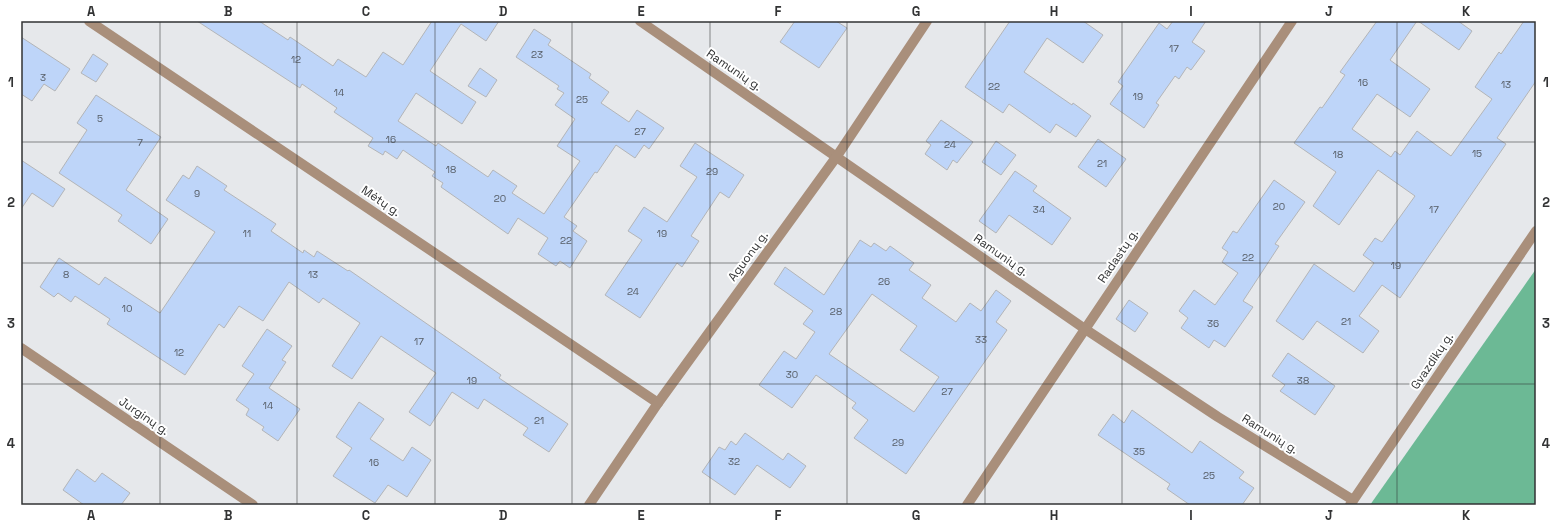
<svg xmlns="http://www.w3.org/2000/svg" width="1557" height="526" viewBox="0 0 1557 526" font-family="'Space Grotesk',sans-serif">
<rect width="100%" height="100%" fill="#e6e8eb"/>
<polygon fill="#6cb995" points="1536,269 1536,505 1370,505"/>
<g fill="#bed5f9" stroke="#b3b5b8" fill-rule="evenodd">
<polygon points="197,21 259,21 288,40 290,37 333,66 338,59 366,77 383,52 403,65 432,21 499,21 486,41 461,24 430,71 476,102 462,124 416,93 398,121 436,146 438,143 488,177 493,170 517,186 512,193 544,214 580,161 557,146 575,119 555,105 564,93 557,89 559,86 516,57 534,29 551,40 548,45 591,74 589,78 609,92 601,103 629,122 637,110 664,128 649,149 644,145 635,158 616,145 597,173 595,172 564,217 577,226 573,231 587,241 570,268 560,261 556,266 538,254 548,238 518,218 508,234 441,187 443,183 432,176 435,172 403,150 397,159 385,151 383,155 368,146 373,138 334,112 337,108 302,84 300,88"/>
<polygon points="795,21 836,21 847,28 819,68 780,42"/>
<polygon points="1010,21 1083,21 1103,35 1083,63 1047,38 1024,72 1072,105 1073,103 1091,116 1076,137 1056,124 1050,133 1009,104 1003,113 965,87"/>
<polygon points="1173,21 1206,21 1192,42 1205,51 1191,70 1187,67 1179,79 1175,76 1156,103 1159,105 1144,128 1110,104 1123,86 1118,82 1159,23 1167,29"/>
<polygon points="1377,21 1417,21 1390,60 1430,89 1410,117 1377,94 1352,129 1391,157 1395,151 1400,155 1417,131 1451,156 1492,99 1475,87 1499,52 1501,54 1524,21 1536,21 1536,81 1497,138 1506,144 1400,298 1382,285 1359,316 1379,331 1363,353 1317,321 1303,340 1276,321 1314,264 1354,292 1374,263 1363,255 1375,238 1382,242 1415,196 1378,170 1339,225 1313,206 1336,172 1294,143 1320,107 1322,108 1345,75 1340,72"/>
<polygon points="1418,21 1458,21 1472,31 1459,50"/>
<polygon points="21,37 70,69 55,91 44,84 32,101 21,94"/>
<polygon points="93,54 108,64 96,82 81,73"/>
<polygon points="480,68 497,80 486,97 468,86"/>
<polygon points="96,95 161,137 126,190 168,219 151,244 118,221 122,215 59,173 87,130 77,123"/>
<polygon points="941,120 973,142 957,163 953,160 947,170 925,154 931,145 926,141"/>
<polygon points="1098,139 1126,159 1106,187 1078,167"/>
<polygon points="996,141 1016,155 1001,175 982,162"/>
<polygon points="695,143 744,175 729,198 720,192 691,236 699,241 682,267 677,263 640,318 605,295 642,240 628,231 644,207 667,222 697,177 680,166"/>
<polygon points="21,160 65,189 53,207 32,193 21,209"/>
<polygon points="197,166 227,186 224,190 276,224 271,231 303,253 304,250 314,257 317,251 348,271 349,270 501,375 499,378 568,424 549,452 523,435 528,428 484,399 478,409 452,392 430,426 409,412 436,373 381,336 352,379 332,366 360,323 323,298 319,303 289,282 263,321 239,306 224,328 219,324 185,375 107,324 110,319 75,296 71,302 58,293 54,297 40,287 59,258 99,285 105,277 160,313 215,232 166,200 183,175 189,179"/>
<polygon points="1015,171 1037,186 1033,191 1071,218 1052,245 1009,215 996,233 979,221"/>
<polygon points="1274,180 1305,202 1275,244 1279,246 1243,301 1253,307 1225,347 1214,340 1209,348 1181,328 1188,318 1179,311 1194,290 1215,305 1238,273 1222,262 1228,252 1222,248 1233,231 1237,233"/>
<path d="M 860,240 L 871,247 L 874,243 L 886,251 L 890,246 L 914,263 L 909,270 L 931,285 L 922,298 L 956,322 L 970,303 L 981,311 L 996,290 L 1011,301 L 996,322 L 1007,330 L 906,474 L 854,438 L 868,420 L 852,408 L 856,403 L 816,375 L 792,408 L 759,385 L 784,351 L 796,359 L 815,332 L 803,324 L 813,311 L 774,284 L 785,267 L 824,295 ZM 872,294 L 917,326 L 900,350 L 939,377 L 914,412 L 829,354 Z"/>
<polygon points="1129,300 1148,313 1135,332 1116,319"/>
<polygon points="267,329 292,346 282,360 286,362 269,388 300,409 278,441 262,430 264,427 246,415 249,409 236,400 254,374 242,366"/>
<polygon points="1288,353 1335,386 1315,415 1280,391 1285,385 1272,376"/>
<polygon points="359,402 384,419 370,439 403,461 412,447 431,460 407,497 388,485 375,503 333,476 352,448 336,437"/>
<polygon points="1132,410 1192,453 1200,441 1244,472 1239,478 1254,488 1242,505 1190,505 1167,489 1170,484 1098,435 1113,414 1124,423"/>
<polygon points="745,433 783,460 788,453 806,466 790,488 757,465 735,495 702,472 719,447 725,450 731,441 736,445"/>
<polygon points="77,469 95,482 102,473 130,493 121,505 84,505 63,490"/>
</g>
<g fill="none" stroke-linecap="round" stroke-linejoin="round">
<g stroke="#a98f7b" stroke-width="10">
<polyline points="89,21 658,403"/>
<polyline points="640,21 1085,329 1218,417 1353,500"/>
<polyline points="21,348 253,505"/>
<polyline points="589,505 658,403 837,156 927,21"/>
<polyline points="967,505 1292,21"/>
<polyline points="1350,505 1536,231"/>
</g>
</g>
<path fill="none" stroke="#323334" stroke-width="1" stroke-opacity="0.55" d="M 160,21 L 160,505M 297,21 L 297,505M 435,21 L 435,505M 572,21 L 572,505M 710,21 L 710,505M 847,21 L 847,505M 985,21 L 985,505M 1122,21 L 1122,505M 1260,21 L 1260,505M 1397,21 L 1397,505M 21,142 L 1536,142M 21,263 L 1536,263M 21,384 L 1536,384"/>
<g text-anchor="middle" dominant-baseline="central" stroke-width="4" stroke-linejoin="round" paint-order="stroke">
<g font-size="10" fill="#555c65">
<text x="1174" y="48">17</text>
<text x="537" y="54">23</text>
<text x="296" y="59">12</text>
<text x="43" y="77">3</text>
<text x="1363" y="82">16</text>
<text x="1506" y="84">13</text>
<text x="994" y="86">22</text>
<text x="339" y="92">14</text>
<text x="1138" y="96">19</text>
<text x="582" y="99">25</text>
<text x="100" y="118">5</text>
<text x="640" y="131">27</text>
<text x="391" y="139">16</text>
<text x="140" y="142">7</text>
<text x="950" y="144">24</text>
<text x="1477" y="153">15</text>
<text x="1338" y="154">18</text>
<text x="1102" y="163">21</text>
<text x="451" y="169">18</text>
<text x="712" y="171">29</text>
<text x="197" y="193">9</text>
<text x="500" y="198">20</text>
<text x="1279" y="206">20</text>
<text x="1039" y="209">34</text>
<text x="1434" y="209">17</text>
<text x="247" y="233">11</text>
<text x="662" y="233">19</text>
<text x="566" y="240">22</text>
<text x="1248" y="257">22</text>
<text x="1396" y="265">19</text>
<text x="66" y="274">8</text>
<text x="313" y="274">13</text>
<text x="884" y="281">26</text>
<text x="633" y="291">24</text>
<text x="127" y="308">10</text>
<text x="836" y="311">28</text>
<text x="1346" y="321">21</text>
<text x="1213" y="323">36</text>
<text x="981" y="339">33</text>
<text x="419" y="341">17</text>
<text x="179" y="352">12</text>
<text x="792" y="374">30</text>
<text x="472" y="380">19</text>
<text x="1303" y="380">38</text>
<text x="947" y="391">27</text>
<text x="268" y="405">14</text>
<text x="539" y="420">21</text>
<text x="898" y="442">29</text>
<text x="1139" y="451">35</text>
<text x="734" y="461">32</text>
<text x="374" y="462">16</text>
<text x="1209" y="475">25</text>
</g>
<g font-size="12" fill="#323334" stroke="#fff">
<text transform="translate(734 70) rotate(34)">Ramunių g.</text>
<text transform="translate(381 201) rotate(34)">Mėtų g.</text>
<text transform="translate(1001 255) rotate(35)">Ramunių g.</text>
<text transform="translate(748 256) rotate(-54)">Aguonų g.</text>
<text transform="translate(1118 256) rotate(-56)">Radastų g.</text>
<text transform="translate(1432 361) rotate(-56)">Gvazdikų g.</text>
<text transform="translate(144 416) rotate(34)">Jurginų g.</text>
<text transform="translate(1270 434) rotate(32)">Ramunių g.</text>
</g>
</g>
<rect width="1557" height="526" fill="none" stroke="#ffffff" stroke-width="44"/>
<rect x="22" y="22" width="1513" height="482" fill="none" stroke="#323334" stroke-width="1.5"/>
<g font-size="13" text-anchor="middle" font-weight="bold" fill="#323334">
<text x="91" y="16">A</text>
<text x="228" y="16">B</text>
<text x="366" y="16">C</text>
<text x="503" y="16">D</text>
<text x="641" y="16">E</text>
<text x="778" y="16">F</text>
<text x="916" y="16">G</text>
<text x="1054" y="16">H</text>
<text x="1191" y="16">I</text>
<text x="1329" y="16">J</text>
<text x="1466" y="16">K</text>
<text x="11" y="87">1</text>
<text x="1546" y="87">1</text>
<text x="11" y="207">2</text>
<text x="1546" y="207">2</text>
<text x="11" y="328">3</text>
<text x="1546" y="328">3</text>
<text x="11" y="448">4</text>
<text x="1546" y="448">4</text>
<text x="91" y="520">A</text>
<text x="228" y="520">B</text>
<text x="366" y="520">C</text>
<text x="503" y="520">D</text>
<text x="641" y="520">E</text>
<text x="778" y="520">F</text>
<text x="916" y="520">G</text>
<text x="1054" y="520">H</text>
<text x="1191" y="520">I</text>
<text x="1329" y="520">J</text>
<text x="1466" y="520">K</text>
</g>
</svg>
